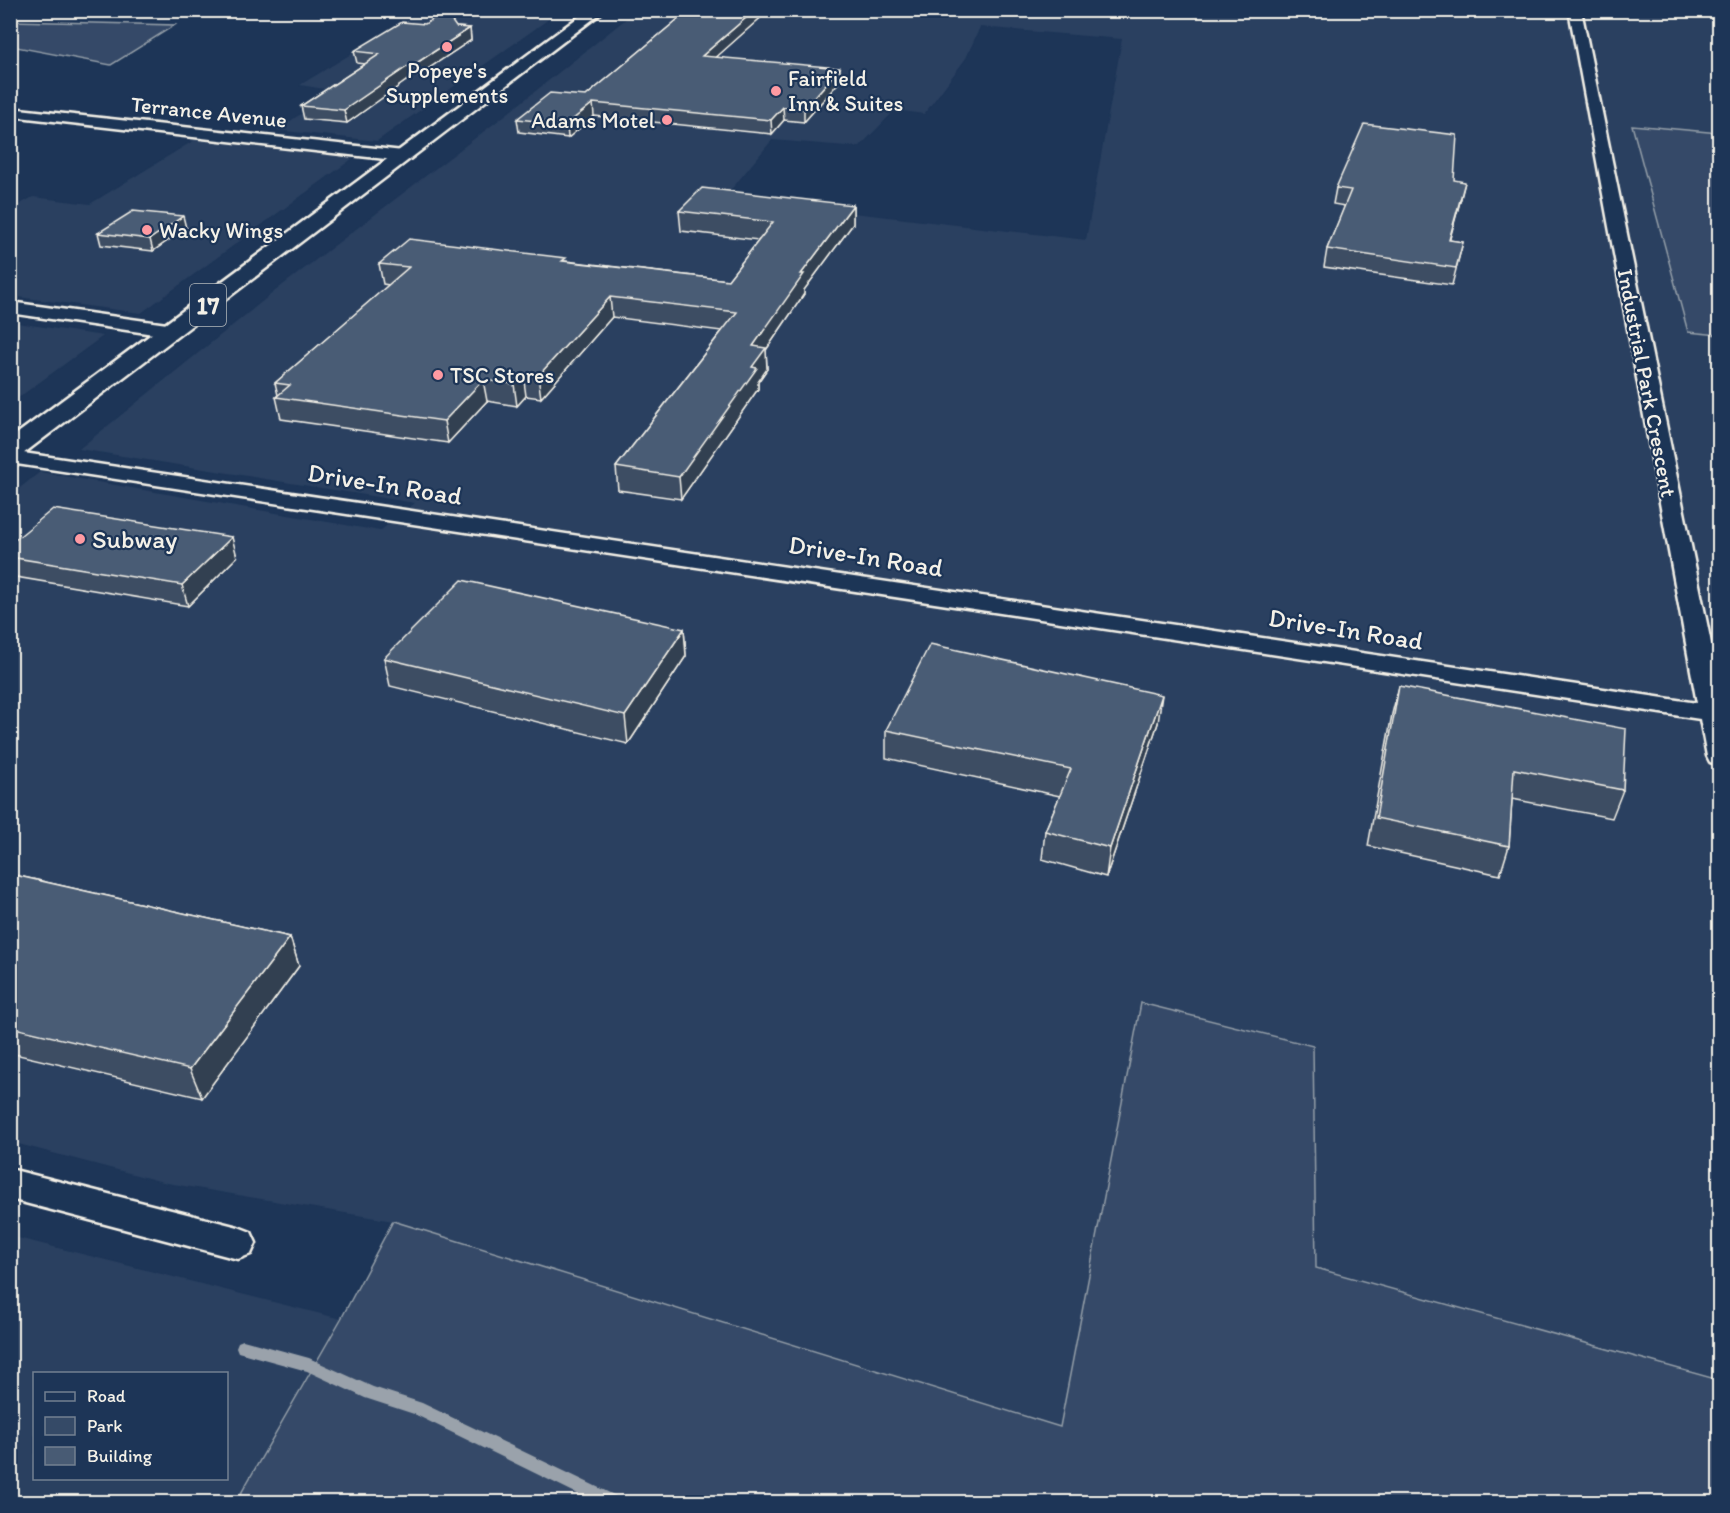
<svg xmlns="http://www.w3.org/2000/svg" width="1730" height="1513" viewBox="0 0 1730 1513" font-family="Itim,sans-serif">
<rect width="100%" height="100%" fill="#1d3557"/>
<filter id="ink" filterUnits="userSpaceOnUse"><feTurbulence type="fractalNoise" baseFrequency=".0167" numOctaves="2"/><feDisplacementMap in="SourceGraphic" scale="12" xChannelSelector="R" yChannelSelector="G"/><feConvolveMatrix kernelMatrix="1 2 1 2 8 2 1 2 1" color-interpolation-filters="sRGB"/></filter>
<g filter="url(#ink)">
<g fill="#2a4060" fill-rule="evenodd">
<polygon points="422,11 560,11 377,141 276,130 337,91 300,85"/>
<path d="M 636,11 L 1719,11 L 1719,1380 L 1316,1268 L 1313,1046 L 1141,1003 L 1060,1427 L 393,1221 L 167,1183 L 11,1142 L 11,495 L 40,472 L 380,531 L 415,503 L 79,449 L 279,288 L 508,113 ZM 980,27 L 1122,39 L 1086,240 L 724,198 L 772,140 L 859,147 L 895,110 L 924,114 L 966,58 Z"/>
<polygon points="198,138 356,156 141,313 11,296 10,251 20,245 11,243 11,209 33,197 90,204"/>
<polygon points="10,322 11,322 103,336 11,403"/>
<path d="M 10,1236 L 341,1319 L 236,1502 L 11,1502 ZM 34,1374 L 226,1374 L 226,1478 L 34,1478 Z"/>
</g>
<g fill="#354a67" stroke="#949ea8" stroke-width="1.5">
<polygon points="11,21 175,25 111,65 11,46"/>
<polygon points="1632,125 1719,133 1719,335 1688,332"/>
<polygon points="1141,1003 1313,1046 1316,1268 1719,1380 1719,1502 236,1502 341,1319 393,1221 1060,1427"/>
</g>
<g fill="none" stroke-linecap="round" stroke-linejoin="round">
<polygon fill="#9aa2ab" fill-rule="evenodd" points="243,1340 309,1358 373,1387 422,1403 616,1496 618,1502 594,1502 414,1414 365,1398 307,1371 238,1352 236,1347 238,1342"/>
<g stroke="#f4f1e8" stroke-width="5">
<g id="street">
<polygon points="1569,10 1581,10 1720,687 1720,765 1710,762 1707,756 1700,719 10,463 10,451 1697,703"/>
<polygon points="10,108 403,151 411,156 403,161 10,116"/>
<polygon points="10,302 174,325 183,331 174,337 10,313"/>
<polygon points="10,1169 238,1227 251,1232 256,1243 251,1254 238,1259 10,1199"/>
</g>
</g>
<g stroke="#f4f1e8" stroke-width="5">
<polygon id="highway" points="588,10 605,10 19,457 10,460 10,439"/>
</g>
<use href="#street" fill="#1d3557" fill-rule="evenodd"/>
<use href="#highway" fill="#1d3557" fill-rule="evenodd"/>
</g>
<g fill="#3e4e64" stroke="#f4f1e8" stroke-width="1.5">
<polygon points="689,10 767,10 767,12 716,57 840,81 804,122 784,120 772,134 594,116 568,138 519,132 517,119 586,96"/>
<polygon points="873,10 898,10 896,12"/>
<polygon points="456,27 470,28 471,40 417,76 413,76 347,123 304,119 301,106 365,64 357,63 354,51"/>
<polygon points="1454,180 1461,198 1449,240 1463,242 1452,285 1324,267 1327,249 1345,206 1333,204 1336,188"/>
<polygon points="853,205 853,224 804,290 804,294 766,350 767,369 758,382 758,389 681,499 618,490 616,467 722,331 612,317 541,398 526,396 517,406 487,401 448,443 281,419 276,397 278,395 275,383 389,285 383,284 379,264 566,261 728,280 759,240 681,231 679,211"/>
<polygon points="186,228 153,251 101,245 98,233"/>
<polygon points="10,544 237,557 188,606 10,576"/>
<polygon points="684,629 686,656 628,744 390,686 384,658"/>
<polygon points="1399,686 1623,790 1612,818 1512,799 1509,846 1500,875 1368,846 1392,714"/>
<polygon points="1158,723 1106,877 1042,859 1045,831 1060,796 886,758 886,730"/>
<polygon points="10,874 290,937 299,966 202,1098 10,1053"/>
</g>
<g fill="#324051" stroke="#f4f1e8" stroke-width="1.5">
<polygon points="755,10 767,10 767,12 703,69 702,56"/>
<polygon points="470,28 471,40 417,76 415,64"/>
<polygon points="411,64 413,76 347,123 344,110"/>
<polygon points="840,68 840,81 804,122 804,109"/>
<polygon points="593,103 594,116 568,138 567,124"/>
<polygon points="783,107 784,120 772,134 771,120"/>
<polygon points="1465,182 1461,198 1445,257 1449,240"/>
<polygon points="853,205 853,224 804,290 804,294 766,350 767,369 758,382 758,389 681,499 679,477 752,367 753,346 801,274"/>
<polygon points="183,216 186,228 153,251 150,239"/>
<polygon points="610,297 612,317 541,398 538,376"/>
<polygon points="523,374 526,396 517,406 514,384"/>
<polygon points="483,380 487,401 448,443 444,421"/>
<polygon points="232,537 237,557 188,606 182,585"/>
<polygon points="684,629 686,656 628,744 625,716"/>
<polygon points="1162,695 1158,723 1106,877 1110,848"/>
<polygon points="290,937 299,966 202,1098 190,1069"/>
</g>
<g fill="#485b74" stroke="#f4f1e8" stroke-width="1.5">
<polygon points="689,10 755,10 702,56 840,68 804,109 783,107 771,120 593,103 567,124 517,119 550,93 586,96"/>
<polygon points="445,11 456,27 470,28 415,64 411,64 344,110 301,106 380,54 354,51 402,22 425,24"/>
<polygon points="1364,124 1457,135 1454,180 1465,182 1449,240 1463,242 1456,268 1327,249 1351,190 1336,188"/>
<polygon points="702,188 853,205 801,274 804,274 753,346 766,348 752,367 757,368 679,477 616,467 737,312 610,297 538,376 523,374 514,384 483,380 444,421 276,397 290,385 275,383 409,267 379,264 409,239 566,258 562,261 728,280 773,222 679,211"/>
<polygon points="133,211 183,216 150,239 98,233"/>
<polygon points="53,509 232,537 182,585 10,557 10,544"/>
<polygon points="462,580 684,629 625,716 384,658"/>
<polygon points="930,644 1162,695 1110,848 1045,831 1071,769 886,730"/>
<polygon points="1399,686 1626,729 1623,790 1514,769 1509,846 1376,818"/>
<polygon points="10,874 290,937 190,1069 10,1027"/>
</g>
</g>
<g fill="#ff9aa2" stroke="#1d3557" stroke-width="2">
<circle cx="447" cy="47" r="6"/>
<circle cx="776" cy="91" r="6"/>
<circle cx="667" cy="120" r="6"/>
<circle cx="147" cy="230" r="6"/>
<circle cx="438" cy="375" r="6"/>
<circle cx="80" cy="539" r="6"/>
</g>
<g text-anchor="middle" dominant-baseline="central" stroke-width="4.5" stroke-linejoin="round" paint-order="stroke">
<g font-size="22" fill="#f4f1e8" stroke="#1d3557" text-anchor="start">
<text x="447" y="70" text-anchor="middle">Popeye's<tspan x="447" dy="25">Supplements</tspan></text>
<text x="788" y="78">Fairfield<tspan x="788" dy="25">Inn &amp; Suites</tspan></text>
<text x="655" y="120" text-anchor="end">Adams Motel</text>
<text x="159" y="230">Wacky Wings</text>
<text x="450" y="375">TSC Stores</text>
</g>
<g font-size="22" fill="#f4f1e8" stroke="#1d3557">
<text transform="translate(209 112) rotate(6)">Terrance Avenue</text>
<text transform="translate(1647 383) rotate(79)">Industrial Park Crescent</text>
</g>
<rect fill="#1d3557" stroke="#b4b9bc" stroke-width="1.5" x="190" y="284" width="36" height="42" rx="4.5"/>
<g font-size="24" font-weight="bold" fill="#f4f1e8">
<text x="208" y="305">17</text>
</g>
<g font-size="26" fill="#f4f1e8" stroke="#1d3557">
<text transform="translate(385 484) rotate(9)">Drive-In Road</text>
<text transform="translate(866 556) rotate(9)">Drive-In Road</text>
<text transform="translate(1346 629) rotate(9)">Drive-In Road</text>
</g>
<g font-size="26" fill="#f4f1e8" stroke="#1d3557" text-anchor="start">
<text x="92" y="539">Subway</text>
</g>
</g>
<rect width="1730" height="1513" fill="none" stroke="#1d3557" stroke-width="36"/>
<rect x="18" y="18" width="1694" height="1477" fill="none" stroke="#f4f1e8" stroke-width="2" filter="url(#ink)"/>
<rect x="33" y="1372" width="195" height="108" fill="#1d3557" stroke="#738091" stroke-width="1.5"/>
<rect x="45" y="1392" width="30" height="9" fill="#1d3557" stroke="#738091" stroke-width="1.5"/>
<text x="87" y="1402" font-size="18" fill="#f4f1e8">Road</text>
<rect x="45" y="1417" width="30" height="18" fill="#354a67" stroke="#738091" stroke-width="1.5"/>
<text x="87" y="1432" font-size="18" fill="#f4f1e8">Park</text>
<rect x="45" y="1447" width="30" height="18" fill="#485b74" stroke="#738091" stroke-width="1.5"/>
<text x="87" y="1462" font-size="18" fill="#f4f1e8">Building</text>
</svg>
